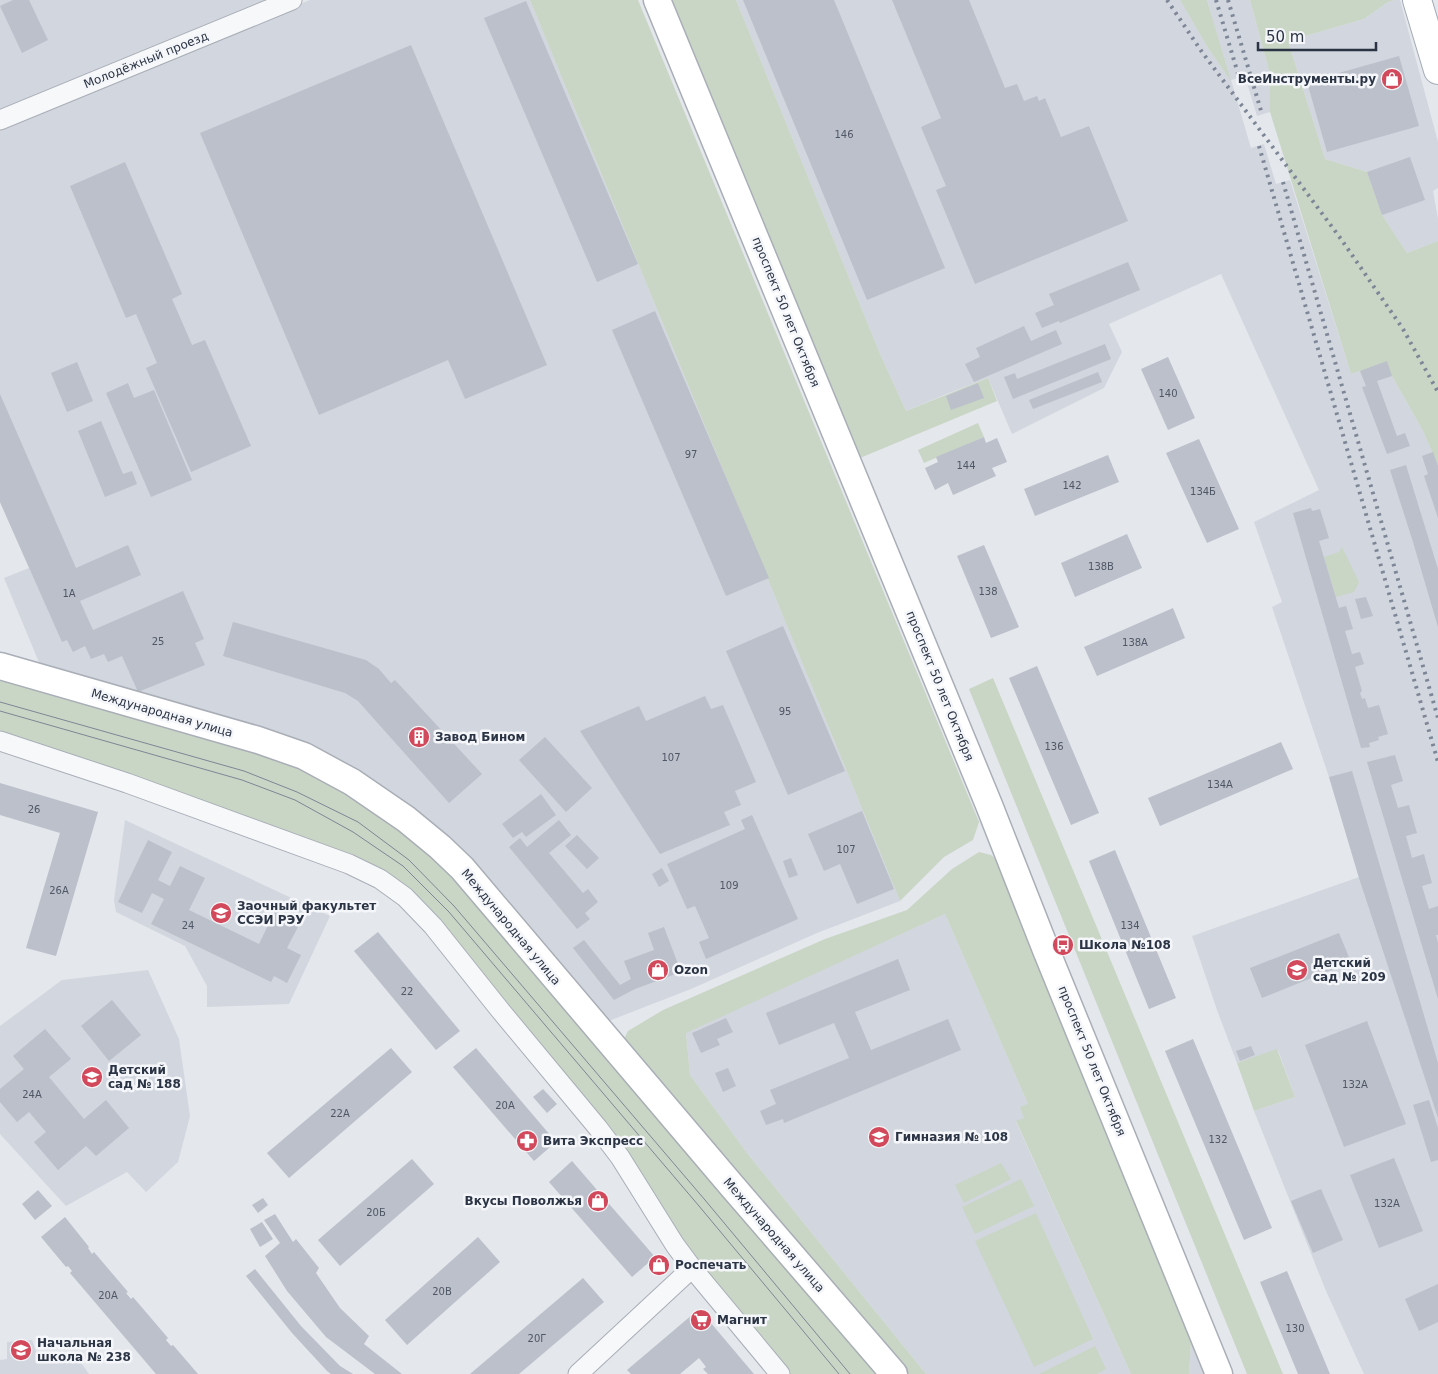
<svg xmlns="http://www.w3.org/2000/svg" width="1438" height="1374" viewBox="0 0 1438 1374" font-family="'DejaVu Sans',sans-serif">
<rect width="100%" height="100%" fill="#e4e7ec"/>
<g fill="#d2d6de">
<polygon points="0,0 277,0 0,112"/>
<polygon points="310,0 530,0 900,901 817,933 691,989 606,1022 404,807 43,672 4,578 29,568 0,502 0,127"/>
<polygon points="736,0 1180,0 1208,48 1230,79 1207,0 1250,0 1270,74 1270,112 1257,116 1245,76 1231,80 1251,148 1264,144 1276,184 1290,180 1351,374 1360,371 1392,376 1423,431 1438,466 1438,1374 1364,1374 1326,1291 1254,1111 1295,1097 1278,1050 1237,1063 1217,1010 1192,936 1359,877 1329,777 1272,607 1282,602 1254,522 1319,490 1221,274 1109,324 1122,352 1104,388 1012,434 988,378 944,395 906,411 880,354"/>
<polygon points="1395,0 1400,0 1438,142 1438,188 1433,191 1438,219 1438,241 1407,253 1382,215 1367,172 1325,159 1288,41 1364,19 1388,2"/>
<polygon points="125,820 330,916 289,1004 207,1007 207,986 185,946 116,912 114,900"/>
<polygon points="945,914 1028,1104 1024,1118 1016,1122 1131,1374 926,1374 747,1153 690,1075 686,1032"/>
<polygon points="148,970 179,1039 190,1116 178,1162 146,1192 127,1172 66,1206 0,1134 0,1026 62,980"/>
<polygon points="32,1340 39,1361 59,1358 79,1360 89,1374 0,1374 0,1360 7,1359 7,1342"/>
<polygon points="1191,1341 1204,1374 1189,1374"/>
</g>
<g fill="#c9d6c5">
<polygon points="530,0 638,0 979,822 973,840 944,857 900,901"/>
<polygon points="672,0 736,0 880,354 906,411 988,378 997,401 860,458"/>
<polygon points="1180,0 1207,0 1231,81 1208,48"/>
<polygon points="1250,0 1395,0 1388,2 1364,19 1288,41 1325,159 1367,172 1382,215 1407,253 1438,241 1438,466 1423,431 1392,376 1360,371 1351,374 1270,112 1270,74"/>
<polygon points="978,423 984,437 924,463 918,450"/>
<polygon points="1342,547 1359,582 1354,592 1336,597 1324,557 1339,552"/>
<polygon points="0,677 127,713 150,724 247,751 258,748 299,765 419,838 887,1374 789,1374 714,1284 412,892 0,733"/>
<polygon points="993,678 1283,1374 1247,1374 969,689"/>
<polygon points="979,852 991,855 997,860 1191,1341 1189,1374 1131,1374 1016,1121 1024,1118 1020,1107 1028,1104 945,914 686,1033 690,1075 747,1153 926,1374 902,1374 622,1043 628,1031 663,1010 825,939 907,910 952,869"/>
<polygon points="1277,1049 1295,1097 1254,1111 1237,1063"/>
<polygon points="1001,1163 1011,1179 964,1203 955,1185"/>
<polygon points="1021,1179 1034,1206 975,1234 962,1207"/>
<polygon points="1036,1213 1093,1339 1034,1367 975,1241"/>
<polygon points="1095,1346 1106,1369 1097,1374 1039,1374"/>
</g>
<g fill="#bbc0ca">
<polygon points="13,0 29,0 48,40 22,53 0,6"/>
<polygon points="743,0 834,0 945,268 867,300"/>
<polygon points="892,0 969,0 1005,88 1017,84 1024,101 1037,96 1039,101 1045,98 1061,137 1089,126 1128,221 975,284 936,190 946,186 921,127 941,118"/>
<polygon points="526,1 638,264 597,282 484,18"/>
<polygon points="411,45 547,365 465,399 448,360 319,415 200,133"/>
<polygon points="1399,56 1419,126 1327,152 1307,82"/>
<polygon points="1410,157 1425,200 1382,215 1367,172"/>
<polygon points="125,162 182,294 172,299 192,345 205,340 251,446 191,472 146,368 157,363 136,314 126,318 70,186"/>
<polygon points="1128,262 1140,290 1060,323 1059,321 1042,328 1035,313 1054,305 1049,294"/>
<polygon points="655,311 769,578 726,596 612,330"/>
<polygon points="1024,326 1031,341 1056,330 1062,344 974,382 965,364 980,357 976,348"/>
<polygon points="1105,344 1111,359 1013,399 1004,377 1015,373 1017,379"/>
<polygon points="1168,357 1195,418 1168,430 1141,369"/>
<polygon points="1387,361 1392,376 1377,381 1397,436 1405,433 1410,446 1387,454 1362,387 1366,386 1360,371"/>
<polygon points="77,362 93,401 67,412 51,373"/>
<polygon points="1098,372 1102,382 1033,409 1029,400"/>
<polygon points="128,383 134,398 154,390 192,480 151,497 106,393"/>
<polygon points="978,383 984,398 951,410 946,396"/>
<polygon points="0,394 76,568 128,545 141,575 80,601 93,630 183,591 204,639 195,643 205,665 138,692 122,656 108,662 104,654 91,659 85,646 73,652 67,640 62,642 0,502"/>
<polygon points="101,421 123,474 132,471 137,484 105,497 78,431"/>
<polygon points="984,437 986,443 997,438 1007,462 992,468 996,476 953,495 948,483 935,490 925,468 938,462 936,457"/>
<polygon points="1199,439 1239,529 1207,543 1166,453"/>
<polygon points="1433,452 1438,466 1438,518 1424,476 1428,474 1422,456"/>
<polygon points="1108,455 1119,482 1035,516 1024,489"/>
<polygon points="1406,465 1438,569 1438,627 1413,542 1390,470"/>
<polygon points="1311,508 1312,511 1320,509 1329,538 1319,541 1339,608 1346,606 1353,629 1345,631 1352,654 1360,652 1364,664 1355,667 1362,691 1360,693 1362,699 1365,698 1368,708 1379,705 1388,734 1378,737 1379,740 1369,743 1370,747 1361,748 1293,513"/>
<polygon points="1127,534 1142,568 1075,597 1061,563"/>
<polygon points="984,545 1019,627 991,638 957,556"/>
<polygon points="1366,597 1373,616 1361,619 1355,599"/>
<polygon points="1173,608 1185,638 1097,676 1084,647"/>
<polygon points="233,622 366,660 379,669 391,683 395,680 482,774 449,803 358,701 345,693 223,656"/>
<polygon points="783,626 845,771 788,795 726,651"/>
<polygon points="1037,666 1099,813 1071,825 1009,678"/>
<polygon points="705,696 711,709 723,705 756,782 735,791 741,805 724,812 730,825 660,854 580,731 639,706 646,721"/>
<polygon points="545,737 592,788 566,812 519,760"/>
<polygon points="1281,742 1293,769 1160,826 1148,798"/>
<polygon points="1395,755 1403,781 1391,785 1398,808 1409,805 1417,833 1406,836 1412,858 1424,854 1432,883 1422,886 1429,909 1438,906 1438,935 1436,935 1438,943 1438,999 1367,762"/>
<polygon points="1352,771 1438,1063 1438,1118 1359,878 1329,777"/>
<polygon points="0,783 98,812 56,956 26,948 60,833 0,815"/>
<polygon points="541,794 556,815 526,837 522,832 513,838 502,824"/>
<polygon points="862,811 894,889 857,904 840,864 824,871 808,834"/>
<polygon points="752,815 798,919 706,959 699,942 709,938 695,906 687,909 667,864 745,829 741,820"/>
<polygon points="559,820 571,835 549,853 583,893 588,889 598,902 585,913 590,919 577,929 509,847 520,838 527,847"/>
<polygon points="577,835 599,858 587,869 565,846"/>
<polygon points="148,840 172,852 158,880 170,886 180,866 205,878 189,910 259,944 275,911 300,923 287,948 301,955 287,983 274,976 271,982 151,924 164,899 152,893 142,913 118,902"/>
<polygon points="1115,850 1176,998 1149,1009 1089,861"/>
<polygon points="791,858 798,875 789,878 783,861"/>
<polygon points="662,868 669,881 659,887 652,874"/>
<polygon points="664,927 681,972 635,989 614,1000 573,948 584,940 620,985 631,979 624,961 654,950 648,933"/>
<polygon points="378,932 460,1031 436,1050 354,951"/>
<polygon points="1339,933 1351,962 1262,998 1250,968"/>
<polygon points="898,959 910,990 855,1012 871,1050 948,1019 961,1050 784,1123 783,1119 766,1125 760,1111 776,1104 770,1090 849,1058 834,1023 779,1045 766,1013"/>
<polygon points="112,1000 141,1035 109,1061 81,1026"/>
<polygon points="726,1018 733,1032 717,1039 720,1045 701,1053 692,1033"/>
<polygon points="1367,1021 1406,1124 1344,1147 1305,1045"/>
<polygon points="45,1029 71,1059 49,1077 84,1119 106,1100 129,1128 96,1156 86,1146 58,1170 34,1142 46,1132 29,1112 17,1122 0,1102 0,1089 24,1069 13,1056"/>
<polygon points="1193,1039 1272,1228 1244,1240 1165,1051"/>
<polygon points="1251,1046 1255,1055 1240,1061 1236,1051"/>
<polygon points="391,1048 412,1072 289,1178 267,1153"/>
<polygon points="476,1048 556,1142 534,1161 453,1067"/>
<polygon points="728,1068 736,1086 723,1092 715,1073"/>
<polygon points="543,1089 557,1104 547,1113 533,1097"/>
<polygon points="1429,1100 1438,1128 1438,1160 1431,1162 1413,1105"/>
<polygon points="1394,1158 1423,1231 1379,1248 1350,1175"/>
<polygon points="412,1159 434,1184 340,1266 318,1240"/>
<polygon points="572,1161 655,1257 632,1277 549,1182"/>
<polygon points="1321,1189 1343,1240 1313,1253 1291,1201"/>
<polygon points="38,1190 52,1206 35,1220 22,1204"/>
<polygon points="263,1198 268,1205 258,1213 252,1205"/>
<polygon points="275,1214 293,1242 296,1239 319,1268 316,1273 340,1308 369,1336 364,1344 402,1374 375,1374 326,1337 287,1291 265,1256 280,1243 264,1220"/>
<polygon points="65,1217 89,1247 88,1248 92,1254 94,1252 128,1292 126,1293 131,1299 133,1297 168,1338 166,1340 171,1346 173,1345 198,1374 156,1374 70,1273 72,1271 68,1266 66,1267 41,1237"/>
<polygon points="262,1222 273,1239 260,1247 250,1229"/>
<polygon points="478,1237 500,1262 407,1345 385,1320"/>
<polygon points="660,1260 664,1266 659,1270 654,1264"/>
<polygon points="255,1269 301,1326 340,1366 353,1374 331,1374 327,1371 292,1333 246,1276"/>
<polygon points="1287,1271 1330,1374 1298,1374 1260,1282"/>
<polygon points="583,1278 604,1302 519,1374 470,1374"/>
<polygon points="1438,1284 1438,1322 1419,1331 1405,1299"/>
<polygon points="699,1309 754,1374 708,1374 703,1369 706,1367 699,1358 680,1374 631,1374 627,1370"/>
</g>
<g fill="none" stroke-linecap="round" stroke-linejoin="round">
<g stroke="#a9aeb7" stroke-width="21">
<g id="street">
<polyline points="0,120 292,0"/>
<polyline points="0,741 127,783 349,864 380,879 405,897 433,926 500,1010 598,1128 620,1157 675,1245 692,1268 780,1374"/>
<polyline points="578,1374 692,1268"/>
</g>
</g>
<g stroke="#a9aeb7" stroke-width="29">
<g id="secondary">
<polyline points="657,0 989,805 1046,950 1219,1374"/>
<polyline points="0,666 258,740 304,756 352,782 406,819 440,847 462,868 732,1186 894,1374"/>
</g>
</g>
<g stroke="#a3abb8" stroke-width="30">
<polyline id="primary" points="1417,0 1438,70"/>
</g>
<use href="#street" stroke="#f7f8fa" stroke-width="19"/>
<use href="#secondary" stroke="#fff" stroke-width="26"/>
<use href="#primary" stroke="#fff" stroke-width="28"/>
<g stroke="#7d8696" stroke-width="1">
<polyline points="0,702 244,771 297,792 358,822 409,860 454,906 705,1200 850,1374"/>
<polyline points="0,711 242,780 295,800 353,832 403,866 449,912 699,1206 839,1374"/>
</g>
<g stroke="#7d8696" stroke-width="4" stroke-dasharray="2.5 5" stroke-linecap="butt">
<polyline points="1167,0 1202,52 1341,239 1403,329 1438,392"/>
<polyline points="1216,0 1239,77"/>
<polyline points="1228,0 1262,114"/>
<polyline points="1259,146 1438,762"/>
<polyline points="1283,182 1438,718"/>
</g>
</g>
<defs>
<g id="shop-disc" transform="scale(1.125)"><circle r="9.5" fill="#d1495b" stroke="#f4f6f9"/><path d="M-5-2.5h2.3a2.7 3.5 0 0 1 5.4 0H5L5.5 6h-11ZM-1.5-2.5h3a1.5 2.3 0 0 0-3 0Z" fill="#fff"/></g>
<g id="building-disc" transform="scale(1.125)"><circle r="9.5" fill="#d1495b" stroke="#f4f6f9"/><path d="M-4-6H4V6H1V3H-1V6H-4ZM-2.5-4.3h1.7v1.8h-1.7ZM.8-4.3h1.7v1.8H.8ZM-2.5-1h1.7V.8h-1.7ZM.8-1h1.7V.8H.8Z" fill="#fff"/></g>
<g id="university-disc" transform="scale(1.125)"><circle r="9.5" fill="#d1495b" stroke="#f4f6f9"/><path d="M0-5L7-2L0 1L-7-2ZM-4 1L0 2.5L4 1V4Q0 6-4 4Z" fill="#fff"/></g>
<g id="bus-disc" transform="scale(1.125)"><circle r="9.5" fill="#d1495b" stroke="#f4f6f9"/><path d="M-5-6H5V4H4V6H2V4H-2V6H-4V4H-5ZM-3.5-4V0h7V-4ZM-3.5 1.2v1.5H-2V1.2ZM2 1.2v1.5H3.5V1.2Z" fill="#fff"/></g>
<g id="school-disc" transform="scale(1.125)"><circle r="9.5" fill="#d1495b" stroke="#f4f6f9"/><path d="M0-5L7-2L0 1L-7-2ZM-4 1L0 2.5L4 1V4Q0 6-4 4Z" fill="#fff"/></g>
<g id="pharmacy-disc" transform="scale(1.125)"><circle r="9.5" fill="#d1495b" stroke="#f4f6f9"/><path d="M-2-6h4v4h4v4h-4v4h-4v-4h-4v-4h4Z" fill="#fff"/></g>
<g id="supermarket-disc" transform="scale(1.125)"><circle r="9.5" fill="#d1495b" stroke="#f4f6f9"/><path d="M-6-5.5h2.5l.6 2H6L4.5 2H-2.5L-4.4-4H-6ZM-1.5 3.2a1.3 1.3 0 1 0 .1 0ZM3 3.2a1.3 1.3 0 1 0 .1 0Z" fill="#fff"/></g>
</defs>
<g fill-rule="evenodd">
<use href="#shop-disc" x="1392" y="79"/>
<use href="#building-disc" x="419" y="737"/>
<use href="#university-disc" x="221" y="913"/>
<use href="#bus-disc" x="1063" y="945"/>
<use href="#shop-disc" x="658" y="970"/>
<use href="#school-disc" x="1297" y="970"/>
<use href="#school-disc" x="92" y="1077"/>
<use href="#school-disc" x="879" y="1137"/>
<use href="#pharmacy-disc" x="527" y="1141"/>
<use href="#shop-disc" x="598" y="1201"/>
<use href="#shop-disc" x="659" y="1265"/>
<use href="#supermarket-disc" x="701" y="1320"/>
<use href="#school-disc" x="21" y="1350"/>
</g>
<g text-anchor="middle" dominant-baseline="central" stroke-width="5" stroke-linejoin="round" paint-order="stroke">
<g font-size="10" fill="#4f5766">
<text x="844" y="134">146</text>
<text x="1168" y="393">140</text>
<text x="691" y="454">97</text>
<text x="966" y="465">144</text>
<text x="1072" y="485">142</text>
<text x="1203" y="491">134Б</text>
<text x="1101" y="566">138В</text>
<text x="988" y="591">138</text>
<text x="69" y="593">1А</text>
<text x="158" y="641">25</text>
<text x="1135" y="642">138А</text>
<text x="785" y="711">95</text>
<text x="1054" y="746">136</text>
<text x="671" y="757">107</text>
<text x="1220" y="784">134А</text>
<text x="34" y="809">26</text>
<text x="846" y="849">107</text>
<text x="729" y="885">109</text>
<text x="59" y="890">26А</text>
<text x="188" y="925">24</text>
<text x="1130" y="925">134</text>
<text x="407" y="991">22</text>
<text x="1355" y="1084">132А</text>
<text x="32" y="1094">24А</text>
<text x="505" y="1105">20А</text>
<text x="340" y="1113">22А</text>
<text x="1218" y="1139">132</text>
<text x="1387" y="1203">132А</text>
<text x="376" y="1212">20Б</text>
<text x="442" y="1291">20В</text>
<text x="108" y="1295">20А</text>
<text x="1295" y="1328">130</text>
<text x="537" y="1338">20Г</text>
</g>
<g font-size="12" fill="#2b3445" stroke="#f4f6f9">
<text transform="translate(146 60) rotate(-22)">Молодёжный проезд</text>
<text transform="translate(786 312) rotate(68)">проспект 50 лет Октября</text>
<text transform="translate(940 686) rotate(68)">проспект 50 лет Октября</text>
<text transform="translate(162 713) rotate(16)">Международная улица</text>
<text transform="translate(511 927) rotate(50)">Международная улица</text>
<text transform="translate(1092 1061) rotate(68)">проспект 50 лет Октября</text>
<text transform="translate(774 1235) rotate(49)">Международная улица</text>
</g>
<g font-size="12" font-weight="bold" fill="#2b3445" stroke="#f4f6f9" text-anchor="start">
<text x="1376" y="79" text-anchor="end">ВсеИнструменты.ру</text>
<text x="435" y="737">Завод Бином</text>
<text x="237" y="906">Заочный факультет<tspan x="237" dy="14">ССЭИ РЭУ</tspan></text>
<text x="1079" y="945">Школа №108</text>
<text x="1313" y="963">Детский<tspan x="1313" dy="14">сад № 209</tspan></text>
<text x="674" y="970">Ozon</text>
<text x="108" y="1070">Детский<tspan x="108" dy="14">сад № 188</tspan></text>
<text x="895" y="1137">Гимназия № 108</text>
<text x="543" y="1141">Вита Экспресс</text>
<text x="582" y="1201" text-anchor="end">Вкусы Поволжья</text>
<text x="675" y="1265">Роспечать</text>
<text x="717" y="1320">Магнит</text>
<text x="37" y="1343">Начальная<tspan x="37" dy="14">школа № 238</tspan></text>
</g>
</g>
<path d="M1258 42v8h118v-8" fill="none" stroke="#2b3445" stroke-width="2.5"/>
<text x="1266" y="42" font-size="15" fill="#2b3445" stroke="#f4f6f9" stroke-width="4" paint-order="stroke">50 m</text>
</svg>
